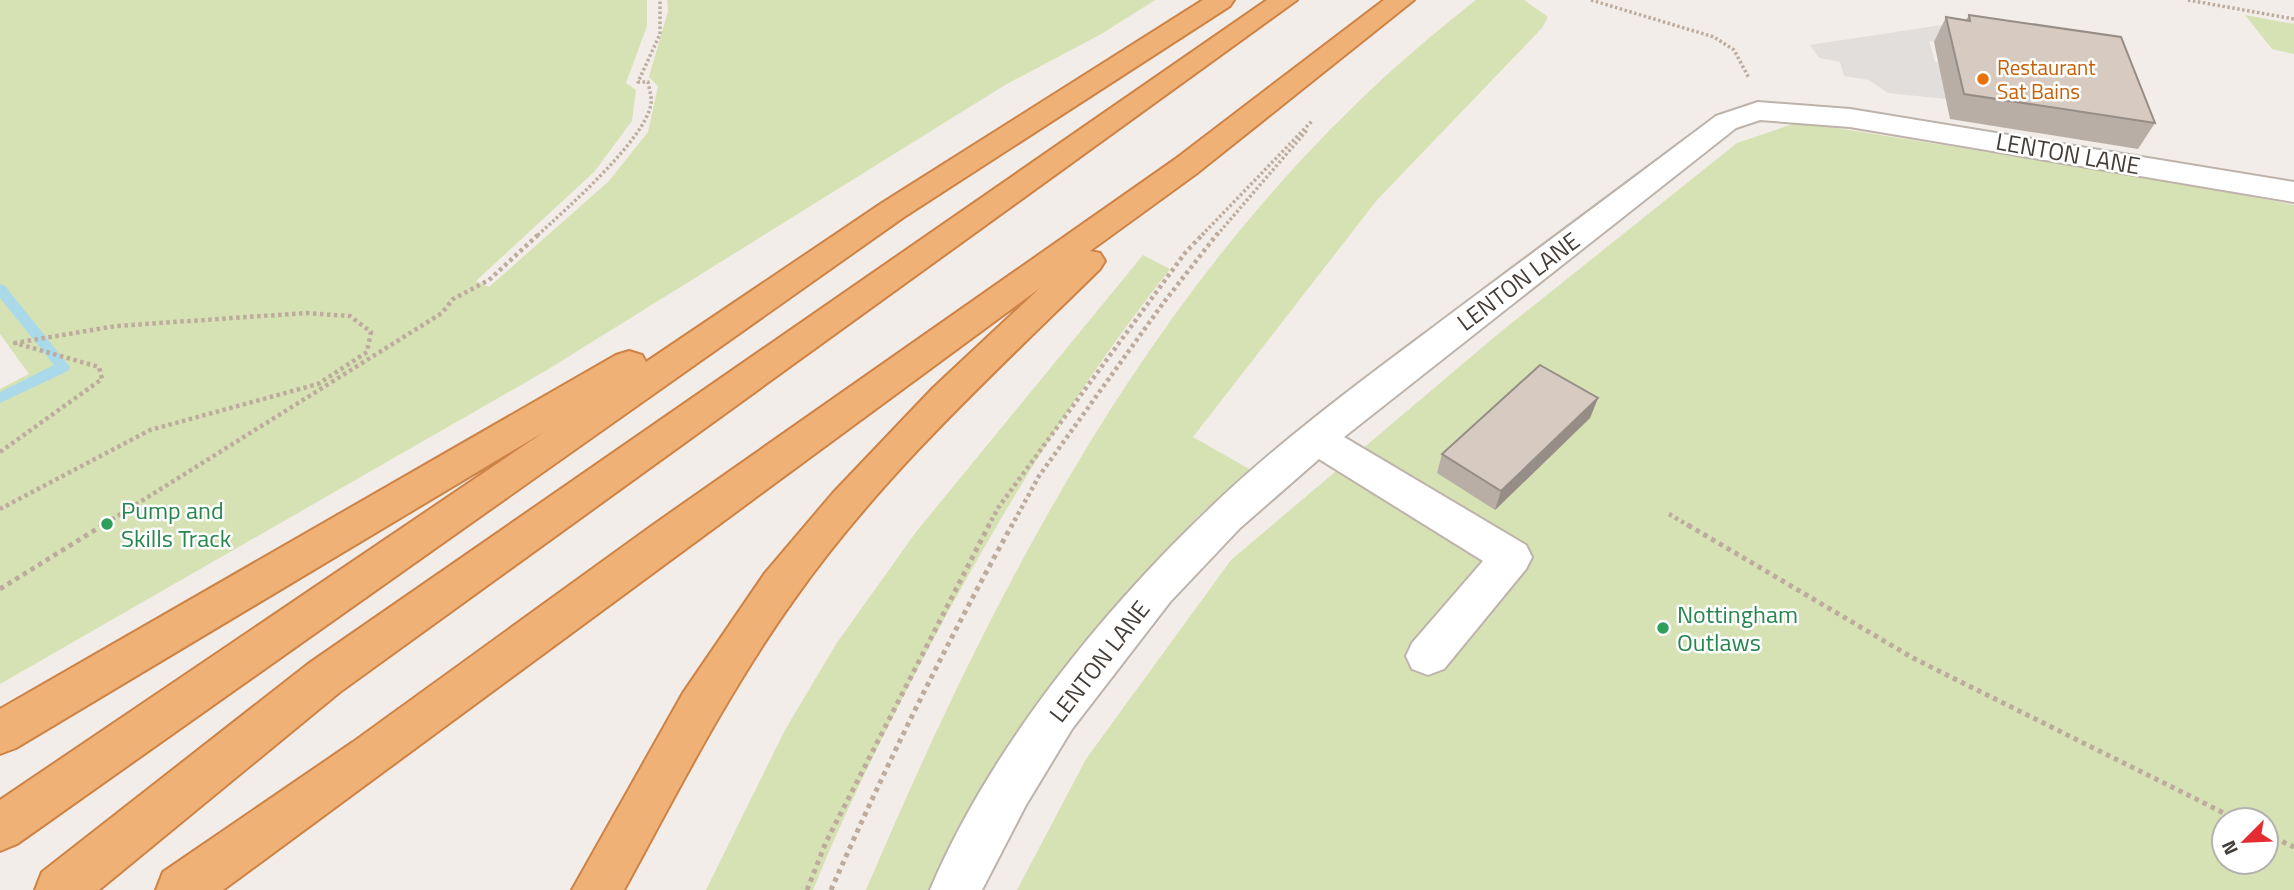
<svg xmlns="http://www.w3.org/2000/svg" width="2294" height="890" viewBox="0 0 2294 890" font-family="'Titillium Web',sans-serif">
<rect width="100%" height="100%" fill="#f2ede8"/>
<g fill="#d6e2b4" fill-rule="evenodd">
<polygon points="0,0 647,0 647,26 626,83 636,90 632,121 594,172 476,281 489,287 609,181 648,132 658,86 649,77 668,11 667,0 1155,0 1103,33 1005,85 547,370 0,684 0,389 29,374 0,334"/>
<path d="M 1476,0 L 1524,0 L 1548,17 L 1542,28 L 1377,200 L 1193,437 L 1251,470 L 1198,516 L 1112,616 L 933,890 L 866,890 C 986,608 1130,324 1352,108 C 1391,69 1433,34 1476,0 Z"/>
<polygon points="2245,15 2294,24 2294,54 2272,49"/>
<path d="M 1799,122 L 2180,183 L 2294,205 L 2294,890 L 1017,890 L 1086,759 L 1231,560 L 1498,334 L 1737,143 ZM 2224,820 L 2266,820 L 2266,862 L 2224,862 Z"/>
<path d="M 1143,255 L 1170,269 C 1079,384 1004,508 935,636 C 891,719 848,803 813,890 L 706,890 L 785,730 L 836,644 L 916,532 Z"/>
</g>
<polygon fill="#e1dedc" points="1981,19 1956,45 1929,41 1935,62 1958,66 1965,101 1888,93 1869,80 1844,76 1840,62 1819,58 1810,45"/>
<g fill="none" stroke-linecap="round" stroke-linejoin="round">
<polygon fill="#aadae9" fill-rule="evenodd" points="0,284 5,286 70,367 68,371 0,403 0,392 54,365 0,298"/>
<g stroke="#bdb3ab" stroke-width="4">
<path id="minor" d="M 1758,102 L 1850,109 L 2294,182 L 2294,202 L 1850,127 L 1760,120 L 1736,128 L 1344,437 L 1526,545 L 1532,557 L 1526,569 L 1444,669 L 1428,675 L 1412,669 L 1406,656 L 1412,643 L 1483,561 L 1319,459 L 1240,528 L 1170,602 L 1072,729 L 1026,805 L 982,890 L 930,890 C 989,750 1101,612 1210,508 C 1288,433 1378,369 1464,304 C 1548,242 1632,179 1716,116 Z"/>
</g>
<g stroke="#ce8346" stroke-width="4">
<g id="highway">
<polygon points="1203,0 1234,0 1230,6 904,217 17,844 0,851 0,800 544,432 16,748 0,754 0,709 616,355 629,351 642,355 646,362 882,203"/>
<polygon points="1267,0 1297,0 340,692 99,890 35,890 42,872 308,664"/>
<path d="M 1384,0 L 1414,0 L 1196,174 L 1090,251 L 1100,253 L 1105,261 L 1100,269 C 994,373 881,476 795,598 C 729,690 678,791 624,890 L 572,890 L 683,693 L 765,573 L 833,493 L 933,388 L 1040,288 L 223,890 L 156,890 L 163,872 L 353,742 L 650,527 L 1174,160 Z"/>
</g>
</g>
<g stroke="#bdac9e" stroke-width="3.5" stroke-dasharray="2.5 2.5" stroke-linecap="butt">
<polyline points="1591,0 1714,37 1734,50 1749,78"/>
<polyline points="2188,0 2294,19"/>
<path d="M 538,235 C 566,209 645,140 651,104 C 652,97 649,88 648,82 L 638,82 L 660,34 L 660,0"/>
<polyline points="1202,235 1312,121"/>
<polyline points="1217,235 1308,129"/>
</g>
<g stroke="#bdac9e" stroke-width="4.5" stroke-dasharray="3.5 3.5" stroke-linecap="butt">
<polyline points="0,452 102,379 99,367 15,343 116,326 306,313 350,316 371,332 367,352 318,384 150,430 0,509"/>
<polyline points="1669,514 1691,527"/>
<polyline points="100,527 442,313 453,299 489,280 540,233"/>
<polyline points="988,527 998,508 1185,253 1204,233"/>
<polyline points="1011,527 1039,476 1164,302 1218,233"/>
</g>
<g stroke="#bdac9e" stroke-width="5" stroke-dasharray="4.5 4.5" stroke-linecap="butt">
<polyline points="1688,525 1913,658 2238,820"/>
<polyline points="0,589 103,525"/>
<polyline points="2266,834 2294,847"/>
<polyline points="807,890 826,842 989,525"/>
<path d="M 831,890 C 886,765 946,644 1012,525"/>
</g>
<use href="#minor" fill="#fff" fill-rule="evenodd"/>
<use href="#highway" fill="#efb175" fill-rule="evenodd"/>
</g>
<g fill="#b8aea6">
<polygon points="1969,15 2155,123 2138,149 1950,119 1934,42 1946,17 1966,20"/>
<polygon points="1598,398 1590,418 1495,510 1437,473 1442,454"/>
</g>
<polygon fill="#968d87" points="1598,398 1590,418 1495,510 1501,491"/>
<g fill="#d6cac1" stroke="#968d87" stroke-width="2">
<polygon points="1969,15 2121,37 2155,123 1964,94 1946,17 1970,21"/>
<polygon points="1540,365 1598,398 1501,491 1442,454"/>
</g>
<circle fill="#e8710a" stroke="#fff" stroke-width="2.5" cx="1983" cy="79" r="7"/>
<g fill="#2e9e5b" stroke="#fff" stroke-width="2.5">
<circle cx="107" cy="524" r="7"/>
<circle cx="1663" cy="628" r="7"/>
</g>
<g text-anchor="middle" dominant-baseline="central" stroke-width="5" stroke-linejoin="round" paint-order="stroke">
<g font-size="21" fill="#c56008" stroke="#fff" text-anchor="start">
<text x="1997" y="67">Restaurant<tspan x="1997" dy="24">Sat Bains</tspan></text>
</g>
<g font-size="24" fill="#453d37" stroke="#fff">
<text transform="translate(2068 153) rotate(10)">LENTON LANE</text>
<text transform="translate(1518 281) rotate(-37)">LENTON LANE</text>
<text transform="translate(1099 661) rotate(-52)">LENTON LANE</text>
</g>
<g font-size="24" fill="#27864d" stroke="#fff" text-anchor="start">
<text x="121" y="510">Pump and<tspan x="121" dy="28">Skills Track</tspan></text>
<text x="1677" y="614">Nottingham<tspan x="1677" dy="28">Outlaws</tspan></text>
</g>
</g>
<g transform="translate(2245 841) rotate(246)"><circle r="33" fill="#ffffff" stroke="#b5b1af" stroke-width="2"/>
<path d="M0-5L12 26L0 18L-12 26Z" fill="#e42c32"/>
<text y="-10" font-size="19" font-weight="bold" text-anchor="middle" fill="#453d37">N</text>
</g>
</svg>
